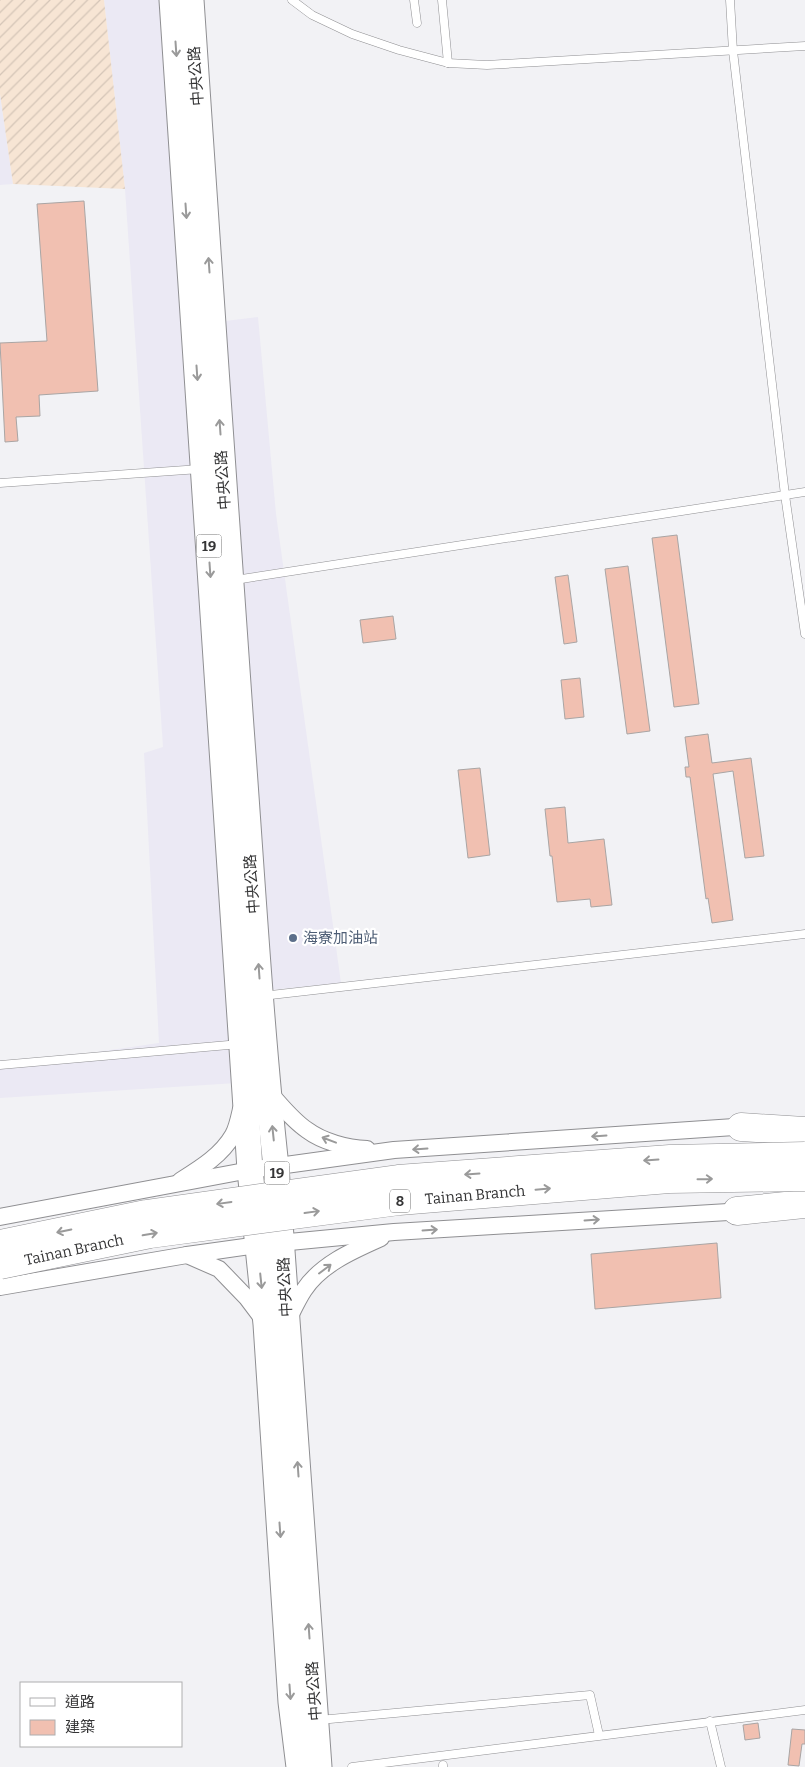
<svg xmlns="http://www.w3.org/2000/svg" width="805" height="1767" viewBox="0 0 805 1767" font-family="Bitter,'Noto Sans TC',serif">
<defs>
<pattern id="industrial-furrows" width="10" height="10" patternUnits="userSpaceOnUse" patternTransform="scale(1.25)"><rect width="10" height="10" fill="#f7e5d4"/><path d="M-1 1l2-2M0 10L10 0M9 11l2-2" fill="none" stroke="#d4c5b7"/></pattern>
</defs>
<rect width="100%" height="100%" fill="#f2f2f5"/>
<g fill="#ebe9f4">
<polygon points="104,0 192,0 217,322 258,317 276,514 341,983 230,994 237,1083 0,1098 0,1066 159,1043 144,753 163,747 125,189"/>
<polygon points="0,94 13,184 0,185"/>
</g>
<polygon fill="url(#industrial-furrows)" points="0,0 104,0 125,189 13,184 0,94"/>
<g fill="#f1c0b1" stroke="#a9a5a4">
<polygon points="84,201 98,391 39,395 40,416 16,417 18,441 5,442 0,343 47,341 37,204"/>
<polygon points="677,535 699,704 674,707 652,538"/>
<polygon points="628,566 650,731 627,734 605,569"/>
<polygon points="568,575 577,642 564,644 555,577"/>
<polygon points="393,616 396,639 363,643 360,620"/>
<polygon points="580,678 584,717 565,719 561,680"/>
<polygon points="708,734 712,763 751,758 764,856 745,858 733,771 713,774 733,920 712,923 708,898 706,899 690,777 686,777 685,767 689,767 685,737"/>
<polygon points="480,768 490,855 468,858 458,770"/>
<polygon points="565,807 568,843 604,839 612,905 591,907 590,899 557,902 552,856 550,856 545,809"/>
<polygon points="717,1243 721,1298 595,1309 591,1254"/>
<polygon points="758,1723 760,1738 745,1740 743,1725"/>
<polygon points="792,1729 805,1730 805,1744 802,1744 799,1766 788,1765"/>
</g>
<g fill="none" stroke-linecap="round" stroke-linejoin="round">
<g stroke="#8f8f92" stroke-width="9">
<g id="lane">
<polyline points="292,0 312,15 352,34 399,50 448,63 487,65 805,46"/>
<polyline points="414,0 417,23"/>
<polyline points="442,0 448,63"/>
<polyline points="730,0 733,51 785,495 805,634"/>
<polyline points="0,483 200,469"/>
<polyline points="235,580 805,492"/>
<polyline points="262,996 805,934"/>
<polyline points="0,1065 240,1044"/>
<polyline points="319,1720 590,1695 599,1735"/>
<polyline points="710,1721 721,1767"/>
<polyline points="443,1765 443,1767"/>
<polyline points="352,1767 805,1710"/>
</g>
</g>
<g stroke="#8f8f92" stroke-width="18">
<g id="street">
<path d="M 268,1091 C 280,1104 292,1120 307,1130 C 323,1142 347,1148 367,1149"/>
<path d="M 180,1181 C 199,1169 221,1156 233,1135 C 237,1128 239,1118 241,1109"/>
<polyline points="0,1217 250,1170 394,1150 749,1126"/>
<polyline points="187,1255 219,1269 247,1298 265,1322"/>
<polyline points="0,1287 187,1255 258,1245 394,1232 745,1211"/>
<path d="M 288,1320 C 293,1310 298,1299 304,1290 C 321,1264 354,1250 381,1238"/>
</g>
</g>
<g stroke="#8f8f92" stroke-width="27">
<g id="primary">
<polyline points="172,0 245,1093 250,1170 266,1324 291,1702 299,1767"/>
<path d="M 191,0 C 207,242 224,485 241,727 C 252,874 260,1020 276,1167 L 319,1767"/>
</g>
</g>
<g stroke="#8f8f92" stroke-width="29">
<g id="highway">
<polyline points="741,1127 805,1131"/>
<polyline points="737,1211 805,1204"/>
</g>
</g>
<use href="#lane" stroke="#fff" stroke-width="8"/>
<use href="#street" stroke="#fff" stroke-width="16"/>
<use href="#primary" stroke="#fff" stroke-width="25"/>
<use href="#highway" stroke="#fff" stroke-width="28"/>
<g stroke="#8f8f92" stroke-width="29" stroke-linecap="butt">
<g id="highway-bridge">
<polyline points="0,1244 146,1214 398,1179 670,1159 805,1156"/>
<polyline points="0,1265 150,1234 399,1201 669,1179 805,1177"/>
</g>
</g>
<use href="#highway-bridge" stroke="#fff" stroke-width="28"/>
</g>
<defs><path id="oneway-shaft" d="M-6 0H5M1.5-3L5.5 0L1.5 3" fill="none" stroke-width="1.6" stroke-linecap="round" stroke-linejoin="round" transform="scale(1.25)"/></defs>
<g stroke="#9a9a9a">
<use href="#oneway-shaft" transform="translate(176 49) rotate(86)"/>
<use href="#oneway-shaft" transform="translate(186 211) rotate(86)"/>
<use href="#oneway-shaft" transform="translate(209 265) rotate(-94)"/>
<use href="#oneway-shaft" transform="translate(197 373) rotate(86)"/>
<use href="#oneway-shaft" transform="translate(220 427) rotate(-94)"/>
<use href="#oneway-shaft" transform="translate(210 570) rotate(86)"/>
<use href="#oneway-shaft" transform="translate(259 971) rotate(-94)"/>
<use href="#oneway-shaft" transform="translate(273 1133) rotate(-96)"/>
<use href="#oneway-shaft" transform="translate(599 1136) rotate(176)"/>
<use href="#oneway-shaft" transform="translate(329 1140) rotate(-159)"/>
<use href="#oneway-shaft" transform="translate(420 1149) rotate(176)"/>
<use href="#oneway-shaft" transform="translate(651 1160) rotate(176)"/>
<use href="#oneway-shaft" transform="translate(472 1174) rotate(176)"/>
<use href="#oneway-shaft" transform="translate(705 1179) rotate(-1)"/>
<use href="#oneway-shaft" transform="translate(543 1189) rotate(-5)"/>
<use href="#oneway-shaft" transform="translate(224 1203) rotate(172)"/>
<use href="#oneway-shaft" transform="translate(312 1212) rotate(-8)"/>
<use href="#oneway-shaft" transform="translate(592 1220) rotate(-4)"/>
<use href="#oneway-shaft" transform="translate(430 1230) rotate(-4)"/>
<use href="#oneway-shaft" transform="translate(64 1231) rotate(168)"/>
<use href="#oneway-shaft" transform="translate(150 1234) rotate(-10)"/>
<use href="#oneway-shaft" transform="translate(325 1269) rotate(-37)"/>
<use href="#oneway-shaft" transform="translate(261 1281) rotate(84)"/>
<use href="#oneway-shaft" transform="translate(298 1469) rotate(-94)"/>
<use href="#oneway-shaft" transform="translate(280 1530) rotate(86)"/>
<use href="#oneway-shaft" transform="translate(309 1631) rotate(-94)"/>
<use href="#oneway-shaft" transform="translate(290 1692) rotate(86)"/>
</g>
<circle fill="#5c6f8a" stroke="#fff" stroke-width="2" cx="293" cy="938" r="5"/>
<g text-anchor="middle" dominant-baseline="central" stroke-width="4.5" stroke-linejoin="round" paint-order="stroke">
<g fill="#fff" stroke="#727272" stroke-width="1">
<rect x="196.5" y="534.5" width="25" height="23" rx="4"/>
<rect x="264.5" y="1161.5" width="25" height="23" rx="4"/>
<rect x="390" y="1189.5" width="20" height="23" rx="4"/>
</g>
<g font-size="14" font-weight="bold" fill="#353536">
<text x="209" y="546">19</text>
<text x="277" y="1173">19</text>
<text x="400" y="1201">8</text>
</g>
<g font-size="15" fill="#353536" stroke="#fff">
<text transform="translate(196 76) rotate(-94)">中央公路</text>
<text transform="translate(223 480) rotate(-94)">中央公路</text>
<text transform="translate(252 884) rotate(-94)">中央公路</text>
<text transform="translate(475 1195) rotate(-5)">Tainan Branch</text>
<text transform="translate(74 1250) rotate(-12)">Tainan Branch</text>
<text transform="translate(285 1287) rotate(-93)">中央公路</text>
<text transform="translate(314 1691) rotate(-94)">中央公路</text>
</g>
<g font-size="15" fill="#4e5e75" stroke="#fff" text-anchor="start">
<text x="303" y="938">海寮加油站</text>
</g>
</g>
<rect x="20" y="1682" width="162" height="65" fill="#ffffff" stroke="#aeaeaf"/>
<rect x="30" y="1698" width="25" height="8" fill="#ffffff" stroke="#aeaeaf"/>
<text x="65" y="1707" font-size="15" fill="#353536">道路</text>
<rect x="30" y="1720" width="25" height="15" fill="#f1c0b1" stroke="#aeaeaf"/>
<text x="65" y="1732" font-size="15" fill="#353536">建築</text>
</svg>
